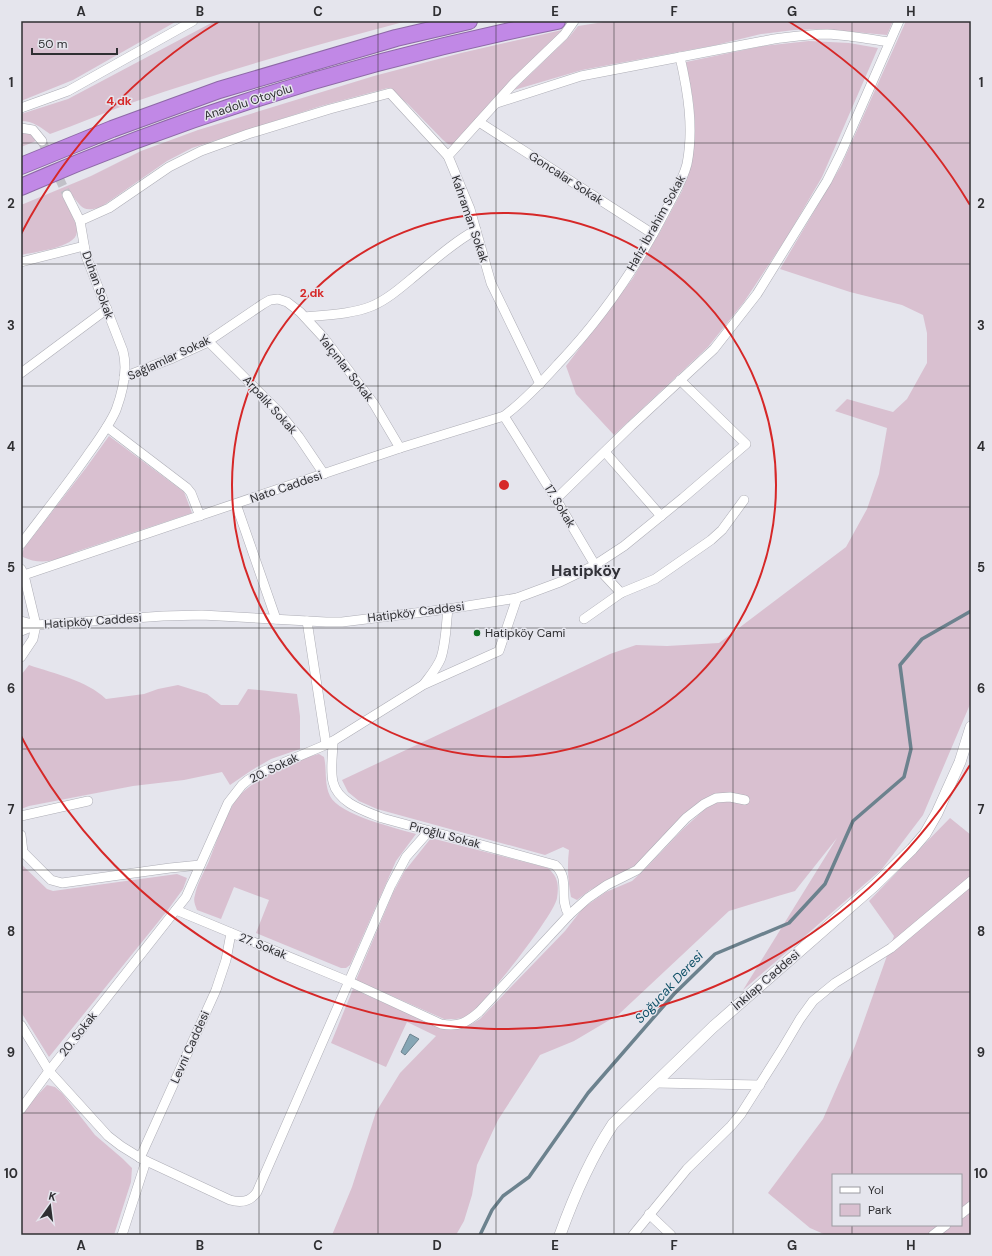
<svg xmlns="http://www.w3.org/2000/svg" width="992" height="1256" viewBox="0 0 992 1256" font-family="'DM Sans',sans-serif">
<rect width="100%" height="100%" fill="#e5e5ed"/>
<g fill="#d9c0d0" fill-rule="evenodd">
<polygon points="21,21 177,21 73,80 21,101"/>
<path d="M 215,21 L 407,21 C 316,45 223,71 134,102 C 106,112 78,124 50,134 C 40,127 33,121 21,121 L 21,114 L 68,99 Z"/>
<polygon points="610,21 893,21 887,35 822,29 794,30 761,34 716,45 582,70 514,90 570,36 578,26"/>
<path d="M 906,21 L 971,21 L 971,702 L 923,815 L 882,869 L 743,990 L 837,838 L 795,891 L 778,896 L 729,911 L 618,1015 L 574,1041 L 540,1055 L 498,1120 L 477,1165 L 472,1195 L 464,1221 L 456,1235 L 332,1235 L 352,1187 L 376,1112 L 400,1073 L 436,1036 L 407,1022 L 386,1067 L 331,1043 L 353,989 L 440,1028 C 457,1031 466,1028 480,1019 L 565,931 L 583,908 L 606,892 L 632,881 L 645,869 L 683,829 L 705,809 L 718,801 L 746,796 L 735,793 L 721,793 L 703,801 L 634,869 L 590,890 L 577,900 L 571,897 C 568,881 567,866 569,850 L 563,847 L 545,855 L 377,809 L 359,801 L 348,792 L 342,780 L 610,654 L 636,645 L 667,646 L 719,643 L 846,547 L 867,509 L 879,474 L 887,428 L 835,411 L 847,399 L 893,412 L 907,399 L 927,363 L 927,333 L 923,315 L 902,305 L 850,292 L 780,269 L 841,166 Z"/>
<path d="M 562,30 L 453,145 L 448,144 L 443,140 L 408,104 L 388,88 L 321,106 L 192,148 L 167,161 L 101,207 C 82,213 82,207 71,194 L 63,197 C 67,205 78,224 77,232 C 76,248 33,252 21,255 L 21,205 L 91,176 L 141,151 L 198,130 L 374,76 L 461,53 Z"/>
<polygon points="809,41 849,43 878,48 822,177 787,237 744,302 708,347 614,435 576,394 566,366 633,278 660,232 682,191 689,172 695,124 693,100 686,62 763,46"/>
<polygon points="21,133 30,134 36,141 21,147"/>
<path d="M 109,436 L 184,492 L 192,513 L 75,552 C 58,560 41,566 23,557 L 22,554 L 24,548 L 86,468 Z"/>
<path d="M 29,665 C 55,674 86,680 106,699 L 144,694 L 158,689 L 178,685 L 207,694 L 221,705 L 238,705 L 248,689 L 297,694 L 300,716 L 300,749 L 271,759 L 252,770 L 230,785 L 222,772 L 184,780 L 133,786 L 29,806 L 21,809 L 21,675 Z"/>
<path d="M 319,754 L 324,757 C 327,769 324,784 330,796 C 339,815 396,828 416,834 L 396,861 L 350,965 L 346,968 L 341,968 L 256,933 L 269,900 L 234,887 L 221,919 L 197,910 C 195,905 193,901 195,895 C 197,884 204,872 209,861 C 216,844 228,807 240,795 C 256,778 297,759 319,754 Z"/>
<path d="M 950,818 L 971,835 L 971,1235 L 826,1235 L 810,1228 L 768,1193 L 823,1119 L 855,1046 L 894,936 L 869,901 ZM 833,1175 L 961,1175 L 961,1225 L 833,1225 Z"/>
<path d="M 431,838 L 548,868 C 558,877 559,885 557,898 C 555,914 483,1006 468,1015 C 462,1020 452,1019 444,1019 L 356,980 L 393,893 L 404,872 Z"/>
<polygon points="21,864 47,889 53,891 177,874 187,878 183,889 167,911 49,1057 21,1012"/>
<polygon points="47,1085 55,1087 62,1093 95,1135 123,1159 132,1168 131,1182 114,1235 21,1235 21,1116 34,1099"/>
</g>
<polygon fill="#86a6b5" stroke="#6c828e" points="410,1034 419,1039 405,1055 401,1052"/>
<g fill="none" stroke-linecap="round" stroke-linejoin="round">
<polyline stroke="#6c828e" stroke-width="3.5" points="480,1235 492,1210 503,1196 529,1177 588,1093 674,994 715,954 789,923 825,884 853,821 904,777 911,749 900,665 922,639 971,611"/>
<polyline stroke="#c1c1c8" stroke-width="9" stroke-dasharray="9 4.5" stroke-linecap="butt" points="42,141 67,195"/>
<g stroke="#aeaeb6" stroke-width="10">
<g id="minor">
<path d="M 497,103 L 581,76 L 774,39 C 791,37 809,34 827,34 C 848,35 869,39 889,42"/>
<polyline points="21,108 68,91 193,21"/>
<polyline points="479,122 653,234"/>
<polyline points="21,128 33,130 42,141"/>
<polyline points="80,221 109,208 169,167 201,151 248,134 330,109 390,93 448,156"/>
<polyline points="21,262 84,246"/>
<path d="M 305,317 C 326,315 353,314 372,306 C 386,300 398,290 410,280 C 431,263 452,243 476,230"/>
<polyline points="208,341 278,411 299,437 324,474"/>
<polyline points="21,373 107,309"/>
<polyline points="124,377 173,358 204,344 263,304 270,300 278,299 287,302 300,312 324,338 374,404 400,448"/>
<polyline points="540,384 491,283 470,209 448,156 514,83 564,35 574,21"/>
<polyline points="504,416 556,499 595,565 621,593"/>
<polyline points="107,427 187,488 191,493 200,516"/>
<polyline points="605,452 661,516"/>
<polyline points="556,499 631,426 714,349 757,294 827,181 841,153 899,21"/>
<polyline points="236,504 276,619"/>
<path d="M 21,544 C 43,515 66,486 87,456 C 97,442 109,426 116,410 C 123,391 128,370 123,351 L 86,256 L 80,221 L 67,195"/>
<polyline points="21,569 24,575 36,625 33,639 21,657"/>
<path d="M 24,575 L 400,448 L 504,416 C 524,401 541,383 558,364 C 602,318 638,265 667,208 C 674,194 683,180 687,164 C 694,128 688,92 680,57"/>
<polyline points="584,619 621,593 655,579 711,540 722,530 744,500"/>
<polyline points="21,621 36,625"/>
<polyline points="307,621 326,744"/>
<polyline points="21,631 36,625 163,616 202,615 326,622 342,622 448,609 517,598 560,582 595,565 624,546 683,498 746,444 680,380"/>
<path d="M 424,684 C 430,676 437,668 441,658 C 446,643 446,625 448,609"/>
<path d="M 333,741 C 333,754 330,769 333,782 C 338,803 365,811 382,818 L 555,865 C 571,879 558,898 569,915"/>
<polyline points="21,816 88,801"/>
<polyline points="21,835 23,852"/>
<polyline points="21,854 23,852 51,880 62,883 170,868 200,865"/>
<path d="M 176,910 L 350,982 L 441,1024 C 459,1027 466,1023 479,1012 L 569,915 L 588,898 L 607,885 L 637,870 L 686,818 L 704,804 L 716,798 L 730,797 L 745,800"/>
<path d="M 21,1025 L 49,1071 L 108,1136 L 121,1146 L 142,1159 L 230,1200 C 241,1203 250,1202 257,1192 L 391,885 L 406,857 L 429,831"/>
<polyline points="656,1083 760,1085"/>
<polyline points="21,1109 49,1071 186,897 228,803 242,785 248,780 264,771 330,743 423,685 499,651 517,598"/>
<polyline points="140,1158 216,990 226,960 231,933"/>
<polyline points="649,1214 671,1235"/>
<polyline points="961,1214 971,1206"/>
<polyline points="122,1235 146,1161"/>
<polyline points="633,1235 687,1169 731,1126 741,1114 781,1051 800,1019 813,1001 835,983 891,948 971,881"/>
<polyline points="933,1235 946,1225"/>
</g>
</g>
<g stroke="#aeaeb6" stroke-width="12">
<path id="tertiary" d="M 560,1235 C 574,1196 590,1159 613,1124 L 713,1027 L 875,885 L 912,849 L 925,834 L 937,813 L 960,762 L 971,727"/>
</g>
<g stroke="#8e69a7" stroke-width="18">
<g id="motorway">
<polyline points="21,166 112,129 219,90 396,38 469,21"/>
<path d="M 21,187 C 192,112 374,58 557,21"/>
</g>
</g>
<use href="#minor" stroke="#fff" stroke-width="9"/>
<use href="#tertiary" stroke="#fff" stroke-width="11"/>
<use href="#motorway" stroke="#c188e6" stroke-width="16"/>
</g>
<path fill="none" stroke="#2f2f32" stroke-width="1" stroke-opacity="0.55" d="M 140,21 L 140,1235M 259,21 L 259,1235M 378,21 L 378,1235M 496,21 L 496,1235M 614,21 L 614,1235M 733,21 L 733,1235M 852,21 L 852,1175M 21,143 L 971,143M 21,264 L 971,264M 21,386 L 971,386M 21,507 L 971,507M 21,628 L 971,628M 21,749 L 971,749M 21,870 L 971,870M 21,992 L 971,992M 21,1113 L 971,1113M 852,1225 L 852,1235"/>
<g fill="none" stroke="#d62828" stroke-width="2">
<circle cx="504" cy="485" r="272"/>
<path d="M970 765A544 544 0 0 1 21 736M21 234A544 544 0 0 1 220 21M788 21A544 544 0 0 1 970 205"/>
</g>
<circle fill="#0d701f" stroke="#e5e5ed" stroke-width="1.5" cx="477" cy="633" r="4"/>
<g text-anchor="middle" dominant-baseline="central" stroke-width="3" stroke-linejoin="round" paint-order="stroke">
<g font-size="12" fill="#2f2f32" stroke="#e5e5ed">
<text transform="translate(248 102) rotate(-18)">Anadolu Otoyolu</text>
<text transform="translate(566 178) rotate(33)">Goncalar Sokak</text>
<text transform="translate(470 219) rotate(71)">Kahraman Sokak</text>
<text transform="translate(656 223) rotate(-61)">Hafız İbrahim Sokak</text>
<text transform="translate(98 285) rotate(70)">Duhan Sokak</text>
<text transform="translate(169 358) rotate(-25)">Sağlamlar Sokak</text>
<text transform="translate(346 368) rotate(52)">Yalçınlar Sokak</text>
<text transform="translate(270 405) rotate(48)">Arpalık Sokak</text>
<text transform="translate(286 487) rotate(-19)">Nato Caddesi</text>
<text transform="translate(560 506) rotate(59)">17. Sokak</text>
<text transform="translate(416 612) rotate(-7)">Hatipköy Caddesi</text>
<text transform="translate(93 621) rotate(-4)">Hatipköy Caddesi</text>
<text transform="translate(274 768) rotate(-26)">20. Sokak</text>
<text transform="translate(445 835) rotate(15)">Pıroğlu Sokak</text>
<text transform="translate(263 946) rotate(22)">27. Sokak</text>
<text transform="translate(766 980) rotate(-41)">İnkılap Caddesi</text>
<text transform="translate(78 1034) rotate(-52)">20. Sokak</text>
<text transform="translate(190 1047) rotate(-66)">Levni Caddesi</text>
</g>
<g font-size="12" fill="#2f2f32" stroke="#e5e5ed" text-anchor="start">
<text x="485" y="633">Hatipköy Cami</text>
</g>
<g font-size="13" font-style="italic" fill="#115168" stroke="#e5e5ed">
<text transform="translate(669 987) rotate(-47)">Soğucak Deresi</text>
</g>
<g font-size="16" font-weight="bold" fill="#313138" stroke="#e5e5ed">
<text x="586" y="570">Hatipköy</text>
</g>
</g>
<circle cx="504" cy="485" r="6" fill="#d62828" stroke="#e5e5ed" stroke-width="2"/>
<g font-size="12" text-anchor="middle" font-weight="bold" fill="#d62828" stroke="#e5e5ed" stroke-width="3" stroke-linejoin="round" paint-order="stroke">
<text x="119" y="105">4 dk</text>
<text x="312" y="297">2 dk</text>
</g>
<rect width="992" height="1256" fill="none" stroke="#e5e5ed" stroke-width="44"/>
<rect x="832" y="1174" width="130" height="52" fill="#e5e5ed" stroke="#9c9ca2"/>
<rect x="840" y="1187" width="20" height="6" fill="#ffffff" stroke="#9c9ca2"/>
<text x="868" y="1194" font-size="12" fill="#2f2f32">Yol</text>
<rect x="840" y="1204" width="20" height="12" fill="#d9c0d0" stroke="#9c9ca2"/>
<text x="868" y="1214" font-size="12" fill="#2f2f32">Park</text>
<g transform="translate(50 1206) rotate(14)" stroke="#e5e5ed" stroke-width="3" paint-order="stroke">
<path d="M0-3L7 15L0 10L-7 15Z" fill="#2f2f32"/>
<text y="-6" font-size="11" font-weight="bold" text-anchor="middle" fill="#2f2f32">K</text>
</g>
<path d="M32 48v6h85v-6" fill="none" stroke="#2f2f32" stroke-width="2"/>
<text x="38" y="48" font-size="12" fill="#2f2f32" stroke="#e5e5ed" stroke-width="3" paint-order="stroke">50 m</text>
<rect x="22" y="22" width="948" height="1212" fill="none" stroke="#2f2f32" stroke-width="1.5"/>
<g font-size="13" text-anchor="middle" font-weight="bold" fill="#2f2f32">
<text x="81" y="16">A</text>
<text x="200" y="16">B</text>
<text x="318" y="16">C</text>
<text x="437" y="16">D</text>
<text x="555" y="16">E</text>
<text x="674" y="16">F</text>
<text x="792" y="16">G</text>
<text x="911" y="16">H</text>
<text x="11" y="87">1</text>
<text x="981" y="87">1</text>
<text x="11" y="208">2</text>
<text x="981" y="208">2</text>
<text x="11" y="330">3</text>
<text x="981" y="330">3</text>
<text x="11" y="451">4</text>
<text x="981" y="451">4</text>
<text x="11" y="572">5</text>
<text x="981" y="572">5</text>
<text x="11" y="693">6</text>
<text x="981" y="693">6</text>
<text x="11" y="814">7</text>
<text x="981" y="814">7</text>
<text x="11" y="936">8</text>
<text x="981" y="936">8</text>
<text x="11" y="1057">9</text>
<text x="981" y="1057">9</text>
<text x="11" y="1178">10</text>
<text x="981" y="1178">10</text>
<text x="81" y="1250">A</text>
<text x="200" y="1250">B</text>
<text x="318" y="1250">C</text>
<text x="437" y="1250">D</text>
<text x="555" y="1250">E</text>
<text x="674" y="1250">F</text>
<text x="792" y="1250">G</text>
<text x="911" y="1250">H</text>
</g>
</svg>
